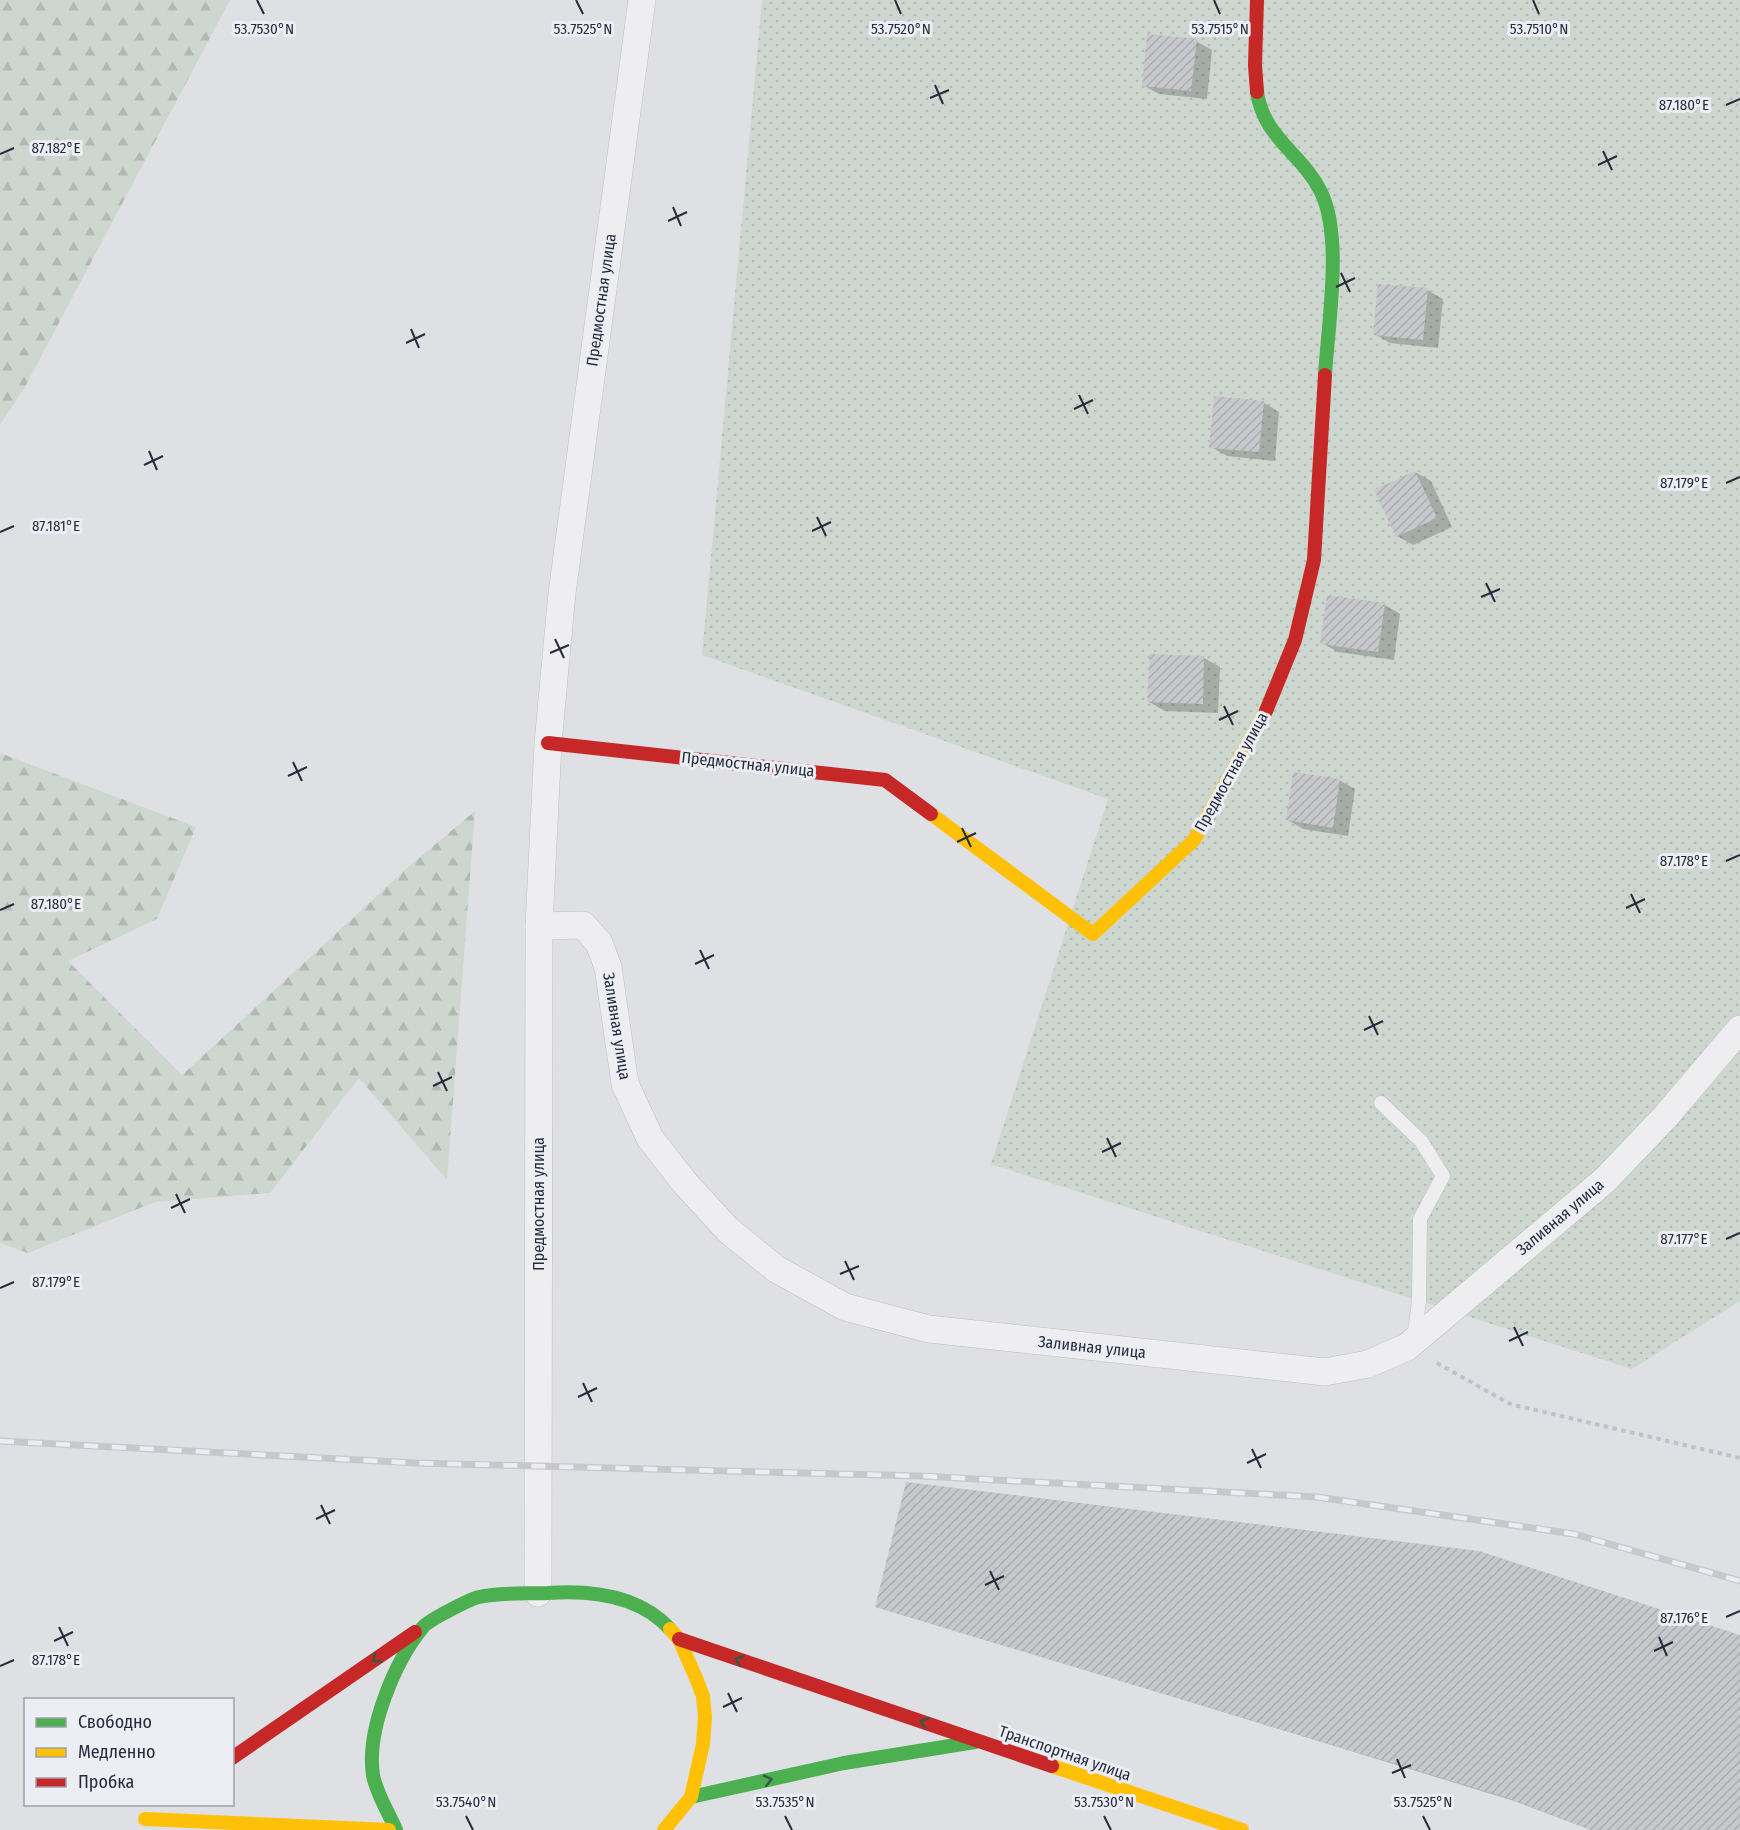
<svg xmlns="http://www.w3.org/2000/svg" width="1740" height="1830" viewBox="0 0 1740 1830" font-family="'Fira Sans Condensed',sans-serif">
<defs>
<pattern id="grass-dots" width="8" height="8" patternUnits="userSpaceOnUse" patternTransform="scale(1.5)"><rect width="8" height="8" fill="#ced7cf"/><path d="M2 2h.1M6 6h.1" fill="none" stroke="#b1b9b3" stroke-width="1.8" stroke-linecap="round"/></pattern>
<pattern id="forest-firs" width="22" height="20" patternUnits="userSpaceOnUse" patternTransform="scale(1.5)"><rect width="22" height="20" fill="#ced7cf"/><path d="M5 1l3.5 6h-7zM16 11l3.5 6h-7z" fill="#b1b9b3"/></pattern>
<pattern id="building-hatch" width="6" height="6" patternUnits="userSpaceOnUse" patternTransform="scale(1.5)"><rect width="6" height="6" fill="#c7c8cc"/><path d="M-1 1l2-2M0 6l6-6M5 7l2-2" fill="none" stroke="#abacb0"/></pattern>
</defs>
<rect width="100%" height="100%" fill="#dfe0e4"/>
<polygon fill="url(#grass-dots)" points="762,0 1740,0 1740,1301 1632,1369 991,1164 1108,799 702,655"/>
<g fill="url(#forest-firs)">
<polygon points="0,0 230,0 25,387 0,425"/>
<polygon points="0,753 196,827 157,919 68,961 182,1075 407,868 475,811 447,1180 359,1078 270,1193 155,1202 28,1253 0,1243"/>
</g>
<g fill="#0003">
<polygon points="1196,41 1212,50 1207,99 1159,94 1143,85"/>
<polygon points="1427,290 1443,299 1438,348 1390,343 1374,334"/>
<polygon points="1264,403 1279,412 1275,461 1227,456 1211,447"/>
<polygon points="1415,472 1431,481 1452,527 1413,545 1397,536"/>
<polygon points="1385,605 1400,614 1394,660 1338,652 1322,643"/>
<polygon points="1204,658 1220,667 1218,713 1165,711 1149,702"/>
<polygon points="1339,780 1355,789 1348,836 1303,829 1288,820"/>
<polygon points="877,1606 1740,1638 1740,1830 1591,1830 1514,1801"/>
</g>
<g fill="url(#building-hatch)">
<polygon points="1147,34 1197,39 1191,91 1142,86"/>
<polygon points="1378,284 1428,288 1423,340 1373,335"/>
<polygon points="1214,396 1264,401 1259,452 1209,448"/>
<polygon points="1415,471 1437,518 1396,537 1374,490"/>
<polygon points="1327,595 1385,603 1378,652 1320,644"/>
<polygon points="1150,654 1204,656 1203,704 1147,702"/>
<polygon points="1293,772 1340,779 1333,828 1286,820"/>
<polygon points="906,1482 1479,1551 1740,1635 1740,1830 1591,1830 1505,1797 875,1607"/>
</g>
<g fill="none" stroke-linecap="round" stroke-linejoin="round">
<g stroke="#bdbec2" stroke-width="15">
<polyline id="lane" points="1381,1103 1421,1141 1443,1176 1420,1219 1419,1301 1414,1339"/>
</g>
<g stroke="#bdbec2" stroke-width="28">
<g id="street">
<polyline points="539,926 583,925 599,943 608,967 625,1084 650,1138 684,1182 728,1230 776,1269 845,1307 929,1329 1325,1372 1368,1364 1407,1347 1605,1180 1666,1116 1740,1029"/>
<polyline points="538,1593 539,926 548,743 562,593 642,0"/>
</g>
</g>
<polyline stroke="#c1c1c7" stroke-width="4" stroke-dasharray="4.5 4.5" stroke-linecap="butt" points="1437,1363 1510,1404 1740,1458"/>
<use href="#lane" stroke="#eeeef1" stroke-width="14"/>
<use href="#street" stroke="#eeeef1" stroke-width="27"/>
<g stroke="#4caf50" stroke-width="14">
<path d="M 1257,92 C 1264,139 1302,153 1321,192 C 1343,237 1328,324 1325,375"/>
<polyline points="691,1797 844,1763 975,1742"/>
<path d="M 396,1830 C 389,1813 376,1793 373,1775 C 366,1730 395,1661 423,1627 C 429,1620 470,1599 479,1597 C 501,1592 526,1594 548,1593 C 591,1590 639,1595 670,1629"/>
</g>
<g stroke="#ffc107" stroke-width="14">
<polyline points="931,814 1093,934 1194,840 1266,711"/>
<polyline points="1052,1766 1242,1830"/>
<polyline points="145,1819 389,1830"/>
<polyline points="664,1830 691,1797 703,1744 705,1717 703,1696 696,1678 679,1639 670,1629"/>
</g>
<g stroke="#c62828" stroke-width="14">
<polyline points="1257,0 1255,65 1257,92"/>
<polyline points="1266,711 1295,640 1314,560 1325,375"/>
<polyline points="548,743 885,780 931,814"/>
<polyline points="679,1639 1052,1766"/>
<polyline points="232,1758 415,1632"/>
</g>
<g stroke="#c7c8cc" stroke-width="7">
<polyline id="rail" points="0,1441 417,1463 921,1476 1317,1497 1574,1534 1740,1581"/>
</g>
<use href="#rail" stroke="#eceef4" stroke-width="4.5" stroke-dasharray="14" stroke-linecap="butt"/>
</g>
<defs><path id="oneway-chevron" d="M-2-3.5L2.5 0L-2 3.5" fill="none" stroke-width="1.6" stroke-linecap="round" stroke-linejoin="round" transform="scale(1.5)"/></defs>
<g stroke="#345a43">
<use href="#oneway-chevron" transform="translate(376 1659) rotate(145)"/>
<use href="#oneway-chevron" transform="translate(739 1660) rotate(-161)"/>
<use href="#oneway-chevron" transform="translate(924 1722) rotate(-161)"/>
<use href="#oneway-chevron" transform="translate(768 1780) rotate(-13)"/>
</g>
<path fill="none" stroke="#272c3c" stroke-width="2" d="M 257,0 L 264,14M 576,0 L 583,14M 895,0 L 901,14M 1214,0 L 1220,14M 1533,0 L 1539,14M 935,85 L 943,104M 930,98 L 949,90M 1726,105 L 1740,99M 1603,151 L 1612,170M 0,154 L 14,148M 1598,165 L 1617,156M 673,207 L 681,226M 668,221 L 687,212M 1341,273 L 1350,292M 1336,287 L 1355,278M 411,329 L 419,348M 406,343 L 425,334M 1079,395 L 1088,414M 1074,409 L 1093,400M 149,451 L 157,470M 144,465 L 163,456M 1726,483 L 1740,477M 817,517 L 826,536M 812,531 L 831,522M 0,532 L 14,526M 1486,583 L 1495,602M 1481,597 L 1500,589M 555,639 L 564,658M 550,653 L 569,645M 1224,706 L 1233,725M 1219,720 L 1238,711M 293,762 L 302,781M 288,776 L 307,767M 962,828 L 971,847M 957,842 L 976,833M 1726,861 L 1740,855M 1631,894 L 1640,913M 1626,908 L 1645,899M 0,910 L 14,904M 700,950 L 709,969M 695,964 L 714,955M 1369,1016 L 1378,1035M 1364,1030 L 1383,1021M 438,1072 L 447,1091M 433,1086 L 452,1077M 1107,1138 L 1116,1157M 1102,1152 L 1121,1143M 176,1194 L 185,1213M 171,1208 L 190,1199M 1726,1239 L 1740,1233M 845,1261 L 854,1280M 840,1274 L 859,1266M 0,1288 L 14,1282M 1514,1327 L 1523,1346M 1509,1341 L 1528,1332M 583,1383 L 592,1402M 578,1397 L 597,1388M 1252,1449 L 1261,1468M 1247,1463 L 1266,1454M 321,1505 L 330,1524M 316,1519 L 335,1510M 990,1571 L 999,1590M 985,1585 L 1004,1576M 1726,1617 L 1740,1611M 59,1627 L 68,1646M 1659,1637 L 1667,1656M 54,1641 L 73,1632M 1654,1651 L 1673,1642M 0,1666 L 14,1660M 728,1693 L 737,1712M 723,1707 L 742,1698M 1397,1759 L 1405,1778M 1392,1773 L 1411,1765M 466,1816 L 473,1830M 785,1816 L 792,1830M 1104,1816 L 1111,1830M 1423,1816 L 1430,1830"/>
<g text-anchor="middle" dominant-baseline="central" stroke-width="6" stroke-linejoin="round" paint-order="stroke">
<g font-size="16" fill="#272c3c" stroke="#eceef4">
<text transform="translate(601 300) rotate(-82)">Предмостная улица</text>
<text transform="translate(748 764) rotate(6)">Предмостная улица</text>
<text transform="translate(1231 772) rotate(-61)">Предмостная улица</text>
<text transform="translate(617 1026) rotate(81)">Заливная улица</text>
<text transform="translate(538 1204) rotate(-90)">Предмостная улица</text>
<text transform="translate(1560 1217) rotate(-40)">Заливная улица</text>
<text transform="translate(1092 1347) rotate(6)">Заливная улица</text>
<text transform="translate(1065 1753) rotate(19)">Транспортная улица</text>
</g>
</g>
<g font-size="15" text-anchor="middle" fill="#272c3c" stroke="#eceef4" stroke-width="6" stroke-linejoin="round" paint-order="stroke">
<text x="264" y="34">53.7530°N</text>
<text x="901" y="34">53.7520°N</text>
<text x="1539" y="34">53.7510°N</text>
<text x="583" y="34">53.7525°N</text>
<text x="1220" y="34">53.7515°N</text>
<text x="1684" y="110">87.180°E</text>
<text x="56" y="153">87.182°E</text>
<text x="1684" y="488">87.179°E</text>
<text x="56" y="531">87.181°E</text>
<text x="1684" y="866">87.178°E</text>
<text x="56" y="909">87.180°E</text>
<text x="1684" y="1244">87.177°E</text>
<text x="56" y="1287">87.179°E</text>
<text x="1684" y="1623">87.176°E</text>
<text x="56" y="1665">87.178°E</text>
<text x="466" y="1807">53.7540°N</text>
<text x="785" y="1807">53.7535°N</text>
<text x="1104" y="1807">53.7530°N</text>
<text x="1423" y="1807">53.7525°N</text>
</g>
<rect x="24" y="1698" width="210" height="108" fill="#eceef4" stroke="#9da0aa" stroke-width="1.5"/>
<rect x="36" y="1718" width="30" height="9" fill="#4caf50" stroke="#9da0aa" stroke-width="1.5"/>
<text x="78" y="1728" font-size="18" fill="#272c3c">Свободно</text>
<rect x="36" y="1748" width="30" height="9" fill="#ffc107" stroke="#9da0aa" stroke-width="1.5"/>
<text x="78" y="1758" font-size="18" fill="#272c3c">Медленно</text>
<rect x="36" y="1778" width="30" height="9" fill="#c62828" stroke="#9da0aa" stroke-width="1.5"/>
<text x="78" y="1788" font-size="18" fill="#272c3c">Пробка</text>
</svg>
